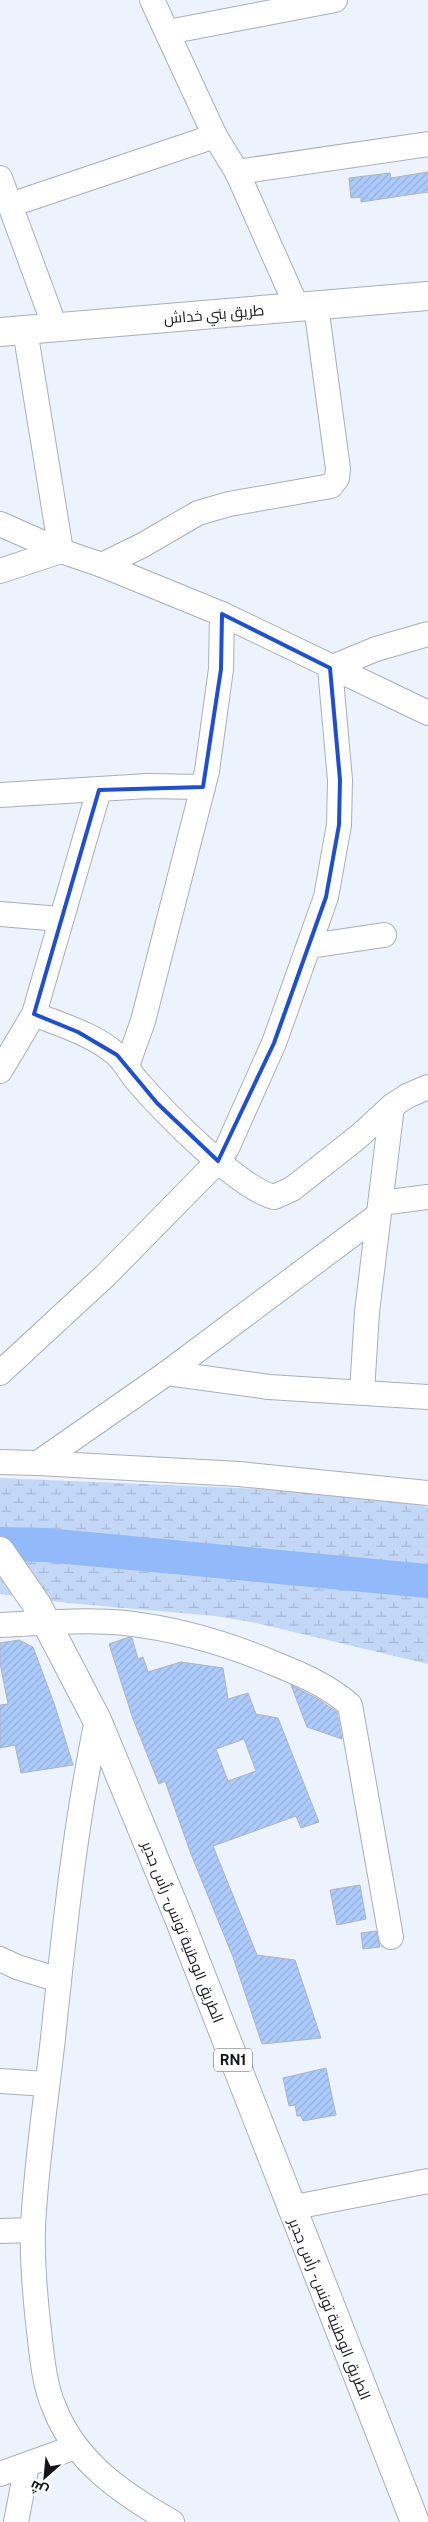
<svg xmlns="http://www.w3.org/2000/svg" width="428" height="2522" viewBox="0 0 428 2522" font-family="'Public Sans',Cairo,sans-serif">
<defs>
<pattern id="wetland-marsh" width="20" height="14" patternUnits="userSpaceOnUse" patternTransform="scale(1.25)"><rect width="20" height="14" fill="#c3d8f7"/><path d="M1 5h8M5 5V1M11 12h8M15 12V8" fill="none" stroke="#a7b8d3"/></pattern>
<pattern id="building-hatch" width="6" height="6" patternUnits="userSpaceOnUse" patternTransform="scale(1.25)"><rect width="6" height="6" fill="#adccfd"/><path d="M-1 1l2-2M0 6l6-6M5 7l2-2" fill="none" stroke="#94aed8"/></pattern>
</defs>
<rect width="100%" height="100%" fill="#ecf3fd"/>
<polygon fill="url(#wetland-marsh)" points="0,1478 286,1490 399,1501 428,1507 428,1664 256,1623 215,1616 68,1603 0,1594"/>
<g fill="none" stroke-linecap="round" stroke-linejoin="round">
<polyline stroke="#92bafa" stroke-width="34" points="0,1544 46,1545 428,1581"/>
</g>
<g fill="url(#building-hatch)" stroke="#aeb4be" fill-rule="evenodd">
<polygon points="428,172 428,192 361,202 361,197 351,198 349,178 390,173 391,178"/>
<path d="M 129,1637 L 132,1638 L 138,1659 L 143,1657 L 148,1672 L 181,1662 L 223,1668 L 228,1699 L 248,1693 L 256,1714 L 278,1718 L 319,1822 L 301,1828 L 296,1816 L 213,1846 L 257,1955 L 295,1960 L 321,2038 L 262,2044 L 233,1957 L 191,1854 L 165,1781 L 159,1784 L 133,1719 L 109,1644 ZM 244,1739 L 256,1771 L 228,1781 L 216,1749 Z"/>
<polygon points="19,1640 33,1647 55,1706 73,1765 21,1773 15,1745 0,1748 0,1705 8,1704 0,1663 0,1643"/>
<polygon points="291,1685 318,1699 337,1712 342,1739 307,1727"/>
<polygon points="360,1885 366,1919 337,1925 330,1890"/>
<polygon points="376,1931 380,1947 363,1949 361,1933"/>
<polygon points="326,2068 336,2115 303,2121 301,2116 297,2116 295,2105 289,2106 283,2078"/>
</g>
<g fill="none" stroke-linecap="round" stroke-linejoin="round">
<g stroke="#a9afb8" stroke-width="26">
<g id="minor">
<polyline points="152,0 215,136 237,172 297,307"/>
<polyline points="168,32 335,0"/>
<polyline points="237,172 428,144"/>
<polyline points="0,178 55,327"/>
<polyline points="10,205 215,136"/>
<polyline points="0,524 61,551 102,565 222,614 428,713"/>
<polyline points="102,565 143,545 198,513 229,504 331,486 337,478 338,469 316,306"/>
<polyline points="0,571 61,551 25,330"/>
<polyline points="0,795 148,786 203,787"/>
<polyline points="0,914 60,919"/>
<polyline points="310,946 384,935"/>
<path d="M 34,1014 C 61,1025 93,1034 116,1054 C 125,1062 130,1073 137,1081 C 163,1111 238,1188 274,1197 L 292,1189 L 358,1137 L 392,1106 L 407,1096 L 428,1087"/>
<polyline points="127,1066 143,1021 207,771 221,669 222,614"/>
<polyline points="0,1071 34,1014 99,790"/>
<polyline points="381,1203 428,1197"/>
<polyline points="0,1373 106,1275 218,1161 227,1148 274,1043 326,897 339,825 340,780 330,668 376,649 428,634"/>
<polyline points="167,1373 269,1387 428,1397"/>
<polyline points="362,1392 367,1312 392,1106"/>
<polyline points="0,1462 38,1463 167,1373 377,1216"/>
<polyline points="38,1463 239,1474 428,1493"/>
<path d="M 0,1625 C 41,1623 84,1619 125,1623 C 178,1629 229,1644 278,1665 C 305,1676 328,1686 350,1705 L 391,1937"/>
<path d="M 97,1720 C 75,1825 64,1932 53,2038 C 46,2101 36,2164 33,2227 C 32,2261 35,2297 39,2331 C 42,2356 44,2384 54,2407 C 75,2462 123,2494 172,2522"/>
<polyline points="0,1959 17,1967 59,1980"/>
<polyline points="0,2081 46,2084"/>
<polyline points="290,2208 428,2181"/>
<polyline points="0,2231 33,2230"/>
<polyline points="0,2474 75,2447"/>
<polyline points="16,2522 27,2465"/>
</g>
</g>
<g stroke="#a9afb8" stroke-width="30">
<g id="major">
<polyline points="0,332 428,296"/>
<polyline points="0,1551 37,1605 97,1720 178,1916 415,2522"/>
</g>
</g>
<use href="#minor" stroke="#fff" stroke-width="24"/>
<use href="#major" stroke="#fff" stroke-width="28"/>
</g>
<path fill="none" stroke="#1d4ed8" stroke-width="4" stroke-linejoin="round" d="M 222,614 L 330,668 L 340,780 L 339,825 L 326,897 L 274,1043 L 218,1161 L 157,1103 L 117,1055 L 78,1032 L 34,1014 L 99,790 L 203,787 L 221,669 Z"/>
<g text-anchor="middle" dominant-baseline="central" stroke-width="4" stroke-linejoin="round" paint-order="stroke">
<rect fill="#fff" stroke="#5a5b5d" stroke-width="1" x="214" y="2048.5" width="38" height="23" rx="4"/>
<g font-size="14" font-weight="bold" fill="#131518">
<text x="233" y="2060">RN1</text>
</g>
<g font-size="15" fill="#131518" stroke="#fff">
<text transform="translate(214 314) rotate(-5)">طريق بني خداش</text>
<text transform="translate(183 1932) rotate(68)">الطريق الوطنية تونس - رأس جدير</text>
<text transform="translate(330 2309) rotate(68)">الطريق الوطنية تونس - رأس جدير</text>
</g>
</g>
<g transform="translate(45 2477) rotate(207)" stroke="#ffffff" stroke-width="4" paint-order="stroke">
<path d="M0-4L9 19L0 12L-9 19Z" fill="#131518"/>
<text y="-8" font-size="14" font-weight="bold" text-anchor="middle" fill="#131518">ش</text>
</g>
</svg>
